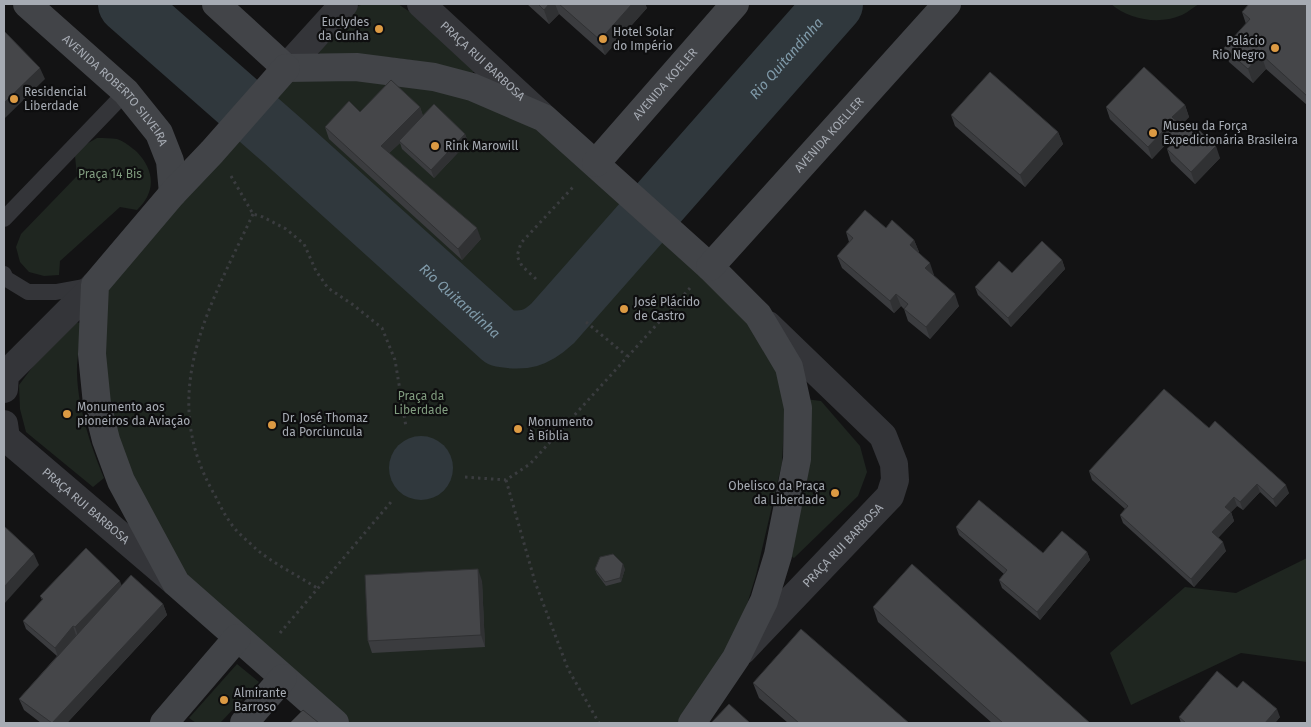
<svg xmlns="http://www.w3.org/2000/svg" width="1311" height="727" viewBox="0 0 1311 727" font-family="'Fira Sans',sans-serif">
<rect width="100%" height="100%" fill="#131314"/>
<g fill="#1f2620">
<path d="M 364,4 L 398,4 L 410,12 L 476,69 L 471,75 C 420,58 375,54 321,56 L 317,49 L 355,7 Z"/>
<path d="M 1111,4 L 1199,4 C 1194,7 1188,12 1182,15 C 1159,25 1130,20 1111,4 Z"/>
<polygon points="289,72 424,80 542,122 757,322 786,388 782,463 756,575 732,654 685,723 346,723 179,577 101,404 102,285"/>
<path d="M 97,138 C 104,138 111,138 117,139 C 124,141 131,147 137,152 C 155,171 156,192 137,210 L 120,207 L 60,261 L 59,275 L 44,276 L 29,272 L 20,262 L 16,247 L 21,234 L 77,176 L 75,156 L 83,146 Z"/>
<path d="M 75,322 L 81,323 C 80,337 78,352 77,366 C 76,403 90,444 104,478 L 93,487 L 26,432 L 20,409 L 19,385 L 34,365 Z"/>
<polygon points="805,399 821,401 860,446 867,472 858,496 794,558 786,553"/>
<polygon points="1307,558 1307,662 1241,653 1131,705 1110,653 1185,587 1236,593"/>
<polygon points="237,664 259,682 220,723 196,723 189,718"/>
</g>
<circle fill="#30383d" cx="421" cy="468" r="32"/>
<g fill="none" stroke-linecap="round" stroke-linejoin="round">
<path stroke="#30383d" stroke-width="58" id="s1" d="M 127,4 L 283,141 L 501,338 C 524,342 536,339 553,323 L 834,4"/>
<g stroke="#3a3c3f" stroke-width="3" stroke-dasharray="2.5 4" stroke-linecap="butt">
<polyline points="231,176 253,214 263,217 286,229 304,244 316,271 328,288 352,304 382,328 395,360 406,427"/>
<path d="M 253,214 C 210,306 157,392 213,492 C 219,502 223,513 230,522 C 236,532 248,541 256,549 C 274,564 297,575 317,588"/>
<polyline points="536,279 522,266 517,256 521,243 574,186"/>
<polyline points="586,322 627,356"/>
<polyline points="465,477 506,480 530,464 690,288"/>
<polyline points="506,480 535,582 568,669 599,723"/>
<polyline points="280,633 391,502"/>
</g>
<g stroke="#343539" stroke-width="16">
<polyline points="4,219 126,92"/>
<polyline points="4,274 5,278 28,292 56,292 94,285"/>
</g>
<g stroke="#343539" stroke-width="28">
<path id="s2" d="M 421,4 L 541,115"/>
<polyline points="286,68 344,4"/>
<polyline points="4,389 5,375 95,285"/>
<path id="s3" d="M 4,424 L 6,438 L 175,582"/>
<path id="s4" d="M 742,651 L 890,496 L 895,480 L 894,464 L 883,436 L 768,325"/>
</g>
<g stroke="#424448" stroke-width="28">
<path id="s5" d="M 27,4 L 126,92 L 159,133 L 170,161 L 173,193"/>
<polyline points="216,4 286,68"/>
<polyline points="286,68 356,67 434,77 472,87 544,118 710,267 758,315 789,367 798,408 797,459 778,555 764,601 736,658 692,723"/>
<polyline points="286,68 212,152 173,193 95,285 92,354 97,404 106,440 121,481 176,583 335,723"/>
<path id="s6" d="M 596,163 L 735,4"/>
<path id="s7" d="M 710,267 L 947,4"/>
<polyline points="164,723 237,638"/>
<polyline points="244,723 283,678"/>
</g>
</g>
<g fill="#3b3c3f">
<polygon points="527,4 645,4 647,8 605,55 559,14 549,24"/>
<polygon points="1307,4 1307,105 1266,69 1253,83 1229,62 1224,48 1246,24 1242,12"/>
<polygon points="1185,105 1189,117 1181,125 1220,158 1195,184 1171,161 1167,149 1172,144 1169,141 1152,159 1110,119 1106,107"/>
<polygon points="420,107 423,116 465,134 468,142 434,178 402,149 400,143 389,153 481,239 462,260 329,139 325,127 360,112"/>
<polygon points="951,115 1058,132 1063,144 1025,187 955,126"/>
<polygon points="886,228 914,240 919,252 918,253 934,275 933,275 959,306 930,339 908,321 904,309 901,306 894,313 842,268 837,256 849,242 846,232"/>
<polygon points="1062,260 1065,269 1011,327 978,295 975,287 1012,273"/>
<polygon points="1209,428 1289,493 1276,507 1260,492 1243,510 1237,506 1231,512 1234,521 1218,538 1226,551 1194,587 1123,523 1120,515 1125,509 1092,480 1089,471"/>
<polygon points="956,527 1043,553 1087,552 1090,560 1040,620 1002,588 999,580 1004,574 959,535"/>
<polygon points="595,569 625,569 621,582 606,586 597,574"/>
<polygon points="482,581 485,647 372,653 368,641"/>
<polygon points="122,585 163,604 167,615 67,723 41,723 24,710 19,699 57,656 26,629 23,621 42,600 40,596"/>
<polygon points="873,607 1090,723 992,723 878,622"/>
<polygon points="753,683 909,723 788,723 759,698"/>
<polygon points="1237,688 1280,717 1275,723 1181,723 1179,717"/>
</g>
<g fill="#303133">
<polygon points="549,4 555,4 559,14 549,24 544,10"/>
<polygon points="632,4 645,4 647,8 605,55 600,40"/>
<polygon points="1261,54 1266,69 1253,83 1248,69"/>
<polygon points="40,68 45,79 4,119 4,103"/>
<polygon points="1185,105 1189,117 1177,129 1172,117"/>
<polygon points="420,107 424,119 399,141 400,143 385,157 381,146"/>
<polygon points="1165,129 1169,141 1152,159 1148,147"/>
<polygon points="1058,132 1063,144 1025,187 1020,175"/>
<polygon points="465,134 468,142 434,178 431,170"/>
<polygon points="1216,146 1220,158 1195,184 1191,172"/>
<polygon points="477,228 481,239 462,260 458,249"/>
<polygon points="914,240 919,252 914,257 910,245"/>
<polygon points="1062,260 1065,269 1011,327 1008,318"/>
<polygon points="930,263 934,275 929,279 925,268"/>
<polygon points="896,294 901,306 894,313 890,301"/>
<polygon points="955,294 959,306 930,339 926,327"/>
<polygon points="1257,484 1260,492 1243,510 1240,502"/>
<polygon points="1286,485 1289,493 1276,507 1273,499"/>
<polygon points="1234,497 1237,506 1231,512 1234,521 1215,541 1212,532 1225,507"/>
<polygon points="1223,542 1226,551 1194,587 1191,579"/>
<polygon points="1087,552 1090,560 1040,620 1037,612"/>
<polygon points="34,554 39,565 4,604 4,587"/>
<polygon points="623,564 625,569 621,582 620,578"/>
<polygon points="478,569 482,581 485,647 481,635"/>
<polygon points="120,581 123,589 78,636 75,627"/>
<polygon points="163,604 167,615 67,723 52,723"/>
<polygon points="73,626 76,635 58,657 55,648"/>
<polygon points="1277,709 1280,717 1275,723 1265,723"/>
</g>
<g fill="#454649" stroke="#303133">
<polygon points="538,4 549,4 544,10"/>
<polygon points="559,4 632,4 600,40"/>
<polygon points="1249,4 1307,4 1307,96 1261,54 1248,69 1224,48 1250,19 1242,12"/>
<polygon points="4,31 40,68 4,103"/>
<polygon points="1144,67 1185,105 1172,117 1187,130 1192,124 1216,146 1191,172 1167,149 1176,139 1165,129 1148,147 1106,107"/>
<polygon points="990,72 1058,132 1020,175 951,115"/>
<polygon points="391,80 420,107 381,146 477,228 458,249 325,127 349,101 360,112"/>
<polygon points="434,104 465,134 431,170 399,141"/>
<polygon points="865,210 886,228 892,220 914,240 910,245 930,263 925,268 955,294 926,327 904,309 908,304 896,294 890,301 837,256 853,238 846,232"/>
<polygon points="1042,241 1062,260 1008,318 975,287 999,261 1012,273"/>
<polygon points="1164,389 1209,428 1215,421 1286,485 1273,499 1257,484 1240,502 1234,497 1225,507 1231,512 1212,532 1223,542 1191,579 1120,515 1128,506 1089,471"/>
<polygon points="979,500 1043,553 1062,531 1087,552 1037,612 999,580 1007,570 956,527"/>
<polygon points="4,526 34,554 4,587"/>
<polygon points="86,548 120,581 75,627 73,626 55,648 23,621 43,599 40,596"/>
<polygon points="613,554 623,564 620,578 605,582 595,569 600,557"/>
<polygon points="912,564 1090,723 1003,723 873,607"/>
<polygon points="478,569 481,635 368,641 365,575"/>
<polygon points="131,575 163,604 52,723 19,699"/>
<polygon points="801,629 909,723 799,723 753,683"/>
<polygon points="1217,671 1237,688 1243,681 1277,709 1265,723 1186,723 1179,717"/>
<polygon points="729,704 750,723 711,723"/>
<polygon points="303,710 319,723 290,723"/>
</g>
<g fill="#dc9a43" stroke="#0e0e0f" stroke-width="2">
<circle cx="379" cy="29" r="5"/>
<circle cx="603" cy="39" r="5"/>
<circle cx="1275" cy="48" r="5"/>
<circle cx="14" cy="99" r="5"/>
<circle cx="1153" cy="133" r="5"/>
<circle cx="435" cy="146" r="5"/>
<circle cx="624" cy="309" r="5"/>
<circle cx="67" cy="414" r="5"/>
<circle cx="272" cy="425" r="5"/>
<circle cx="518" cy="429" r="5"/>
<circle cx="835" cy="493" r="5"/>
<circle cx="224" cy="700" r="5"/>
</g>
<g text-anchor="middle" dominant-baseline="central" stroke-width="4.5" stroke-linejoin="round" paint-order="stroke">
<g font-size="12" fill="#a6abb3" stroke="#0e0e0f" text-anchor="start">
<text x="369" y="22" text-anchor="end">Euclydes<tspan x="369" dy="14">da Cunha</tspan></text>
<text x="613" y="32">Hotel Solar<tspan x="613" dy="14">do Império</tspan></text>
<text x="1265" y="41" text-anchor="end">Palácio<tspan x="1265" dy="14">Rio Negro</tspan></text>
<text x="24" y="92">Residencial<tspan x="24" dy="14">Liberdade</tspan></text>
<text x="1163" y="126">Museu da Força<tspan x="1163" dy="14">Expedicionária Brasileira</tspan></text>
<text x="445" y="146">Rink Marowill</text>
<text x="634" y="302">José Plácido<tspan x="634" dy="14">de Castro</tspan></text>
<text x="77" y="407">Monumento aos<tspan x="77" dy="14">pioneiros da Aviação</tspan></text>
<text x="282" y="418">Dr. José Thomaz<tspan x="282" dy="14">da Porciuncula</tspan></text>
<text x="528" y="422">Monumento<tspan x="528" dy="14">à Bíblia</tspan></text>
<text x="825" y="486" text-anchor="end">Obelisco da Praça<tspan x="825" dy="14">da Liberdade</tspan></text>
<text x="234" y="693">Almirante<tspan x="234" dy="14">Barroso</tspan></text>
</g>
<g font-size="12" fill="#a6abb3" stroke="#0e0e0f">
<text stroke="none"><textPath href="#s2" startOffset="84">PRAÇA RUI BARBOSA</textPath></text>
<text stroke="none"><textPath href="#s6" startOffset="105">AVENIDA KOELER</textPath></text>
<text stroke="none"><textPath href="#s5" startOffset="124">AVENIDA ROBERTO SILVEIRA</textPath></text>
<text stroke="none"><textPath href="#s7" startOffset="178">AVENIDA KOELLER</textPath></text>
<text stroke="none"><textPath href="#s3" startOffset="119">PRAÇA RUI BARBOSA</textPath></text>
<text stroke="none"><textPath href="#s4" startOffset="146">PRAÇA RUI BARBOSA</textPath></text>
</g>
<g font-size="12" fill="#809c7f" stroke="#0e0e0f">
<text x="110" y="174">Praça 14 Bis</text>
<text x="421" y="396">Praça da<tspan x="421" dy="14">Liberdade</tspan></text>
</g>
<g font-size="14" font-style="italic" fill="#809baa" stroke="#0e0e0f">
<text stroke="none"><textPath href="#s1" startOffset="911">Rio Quitandinha</textPath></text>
<text stroke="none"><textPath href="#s1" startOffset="446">Rio Quitandinha</textPath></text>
</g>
</g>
<rect width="1311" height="727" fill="none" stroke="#a6abb3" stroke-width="10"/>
</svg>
